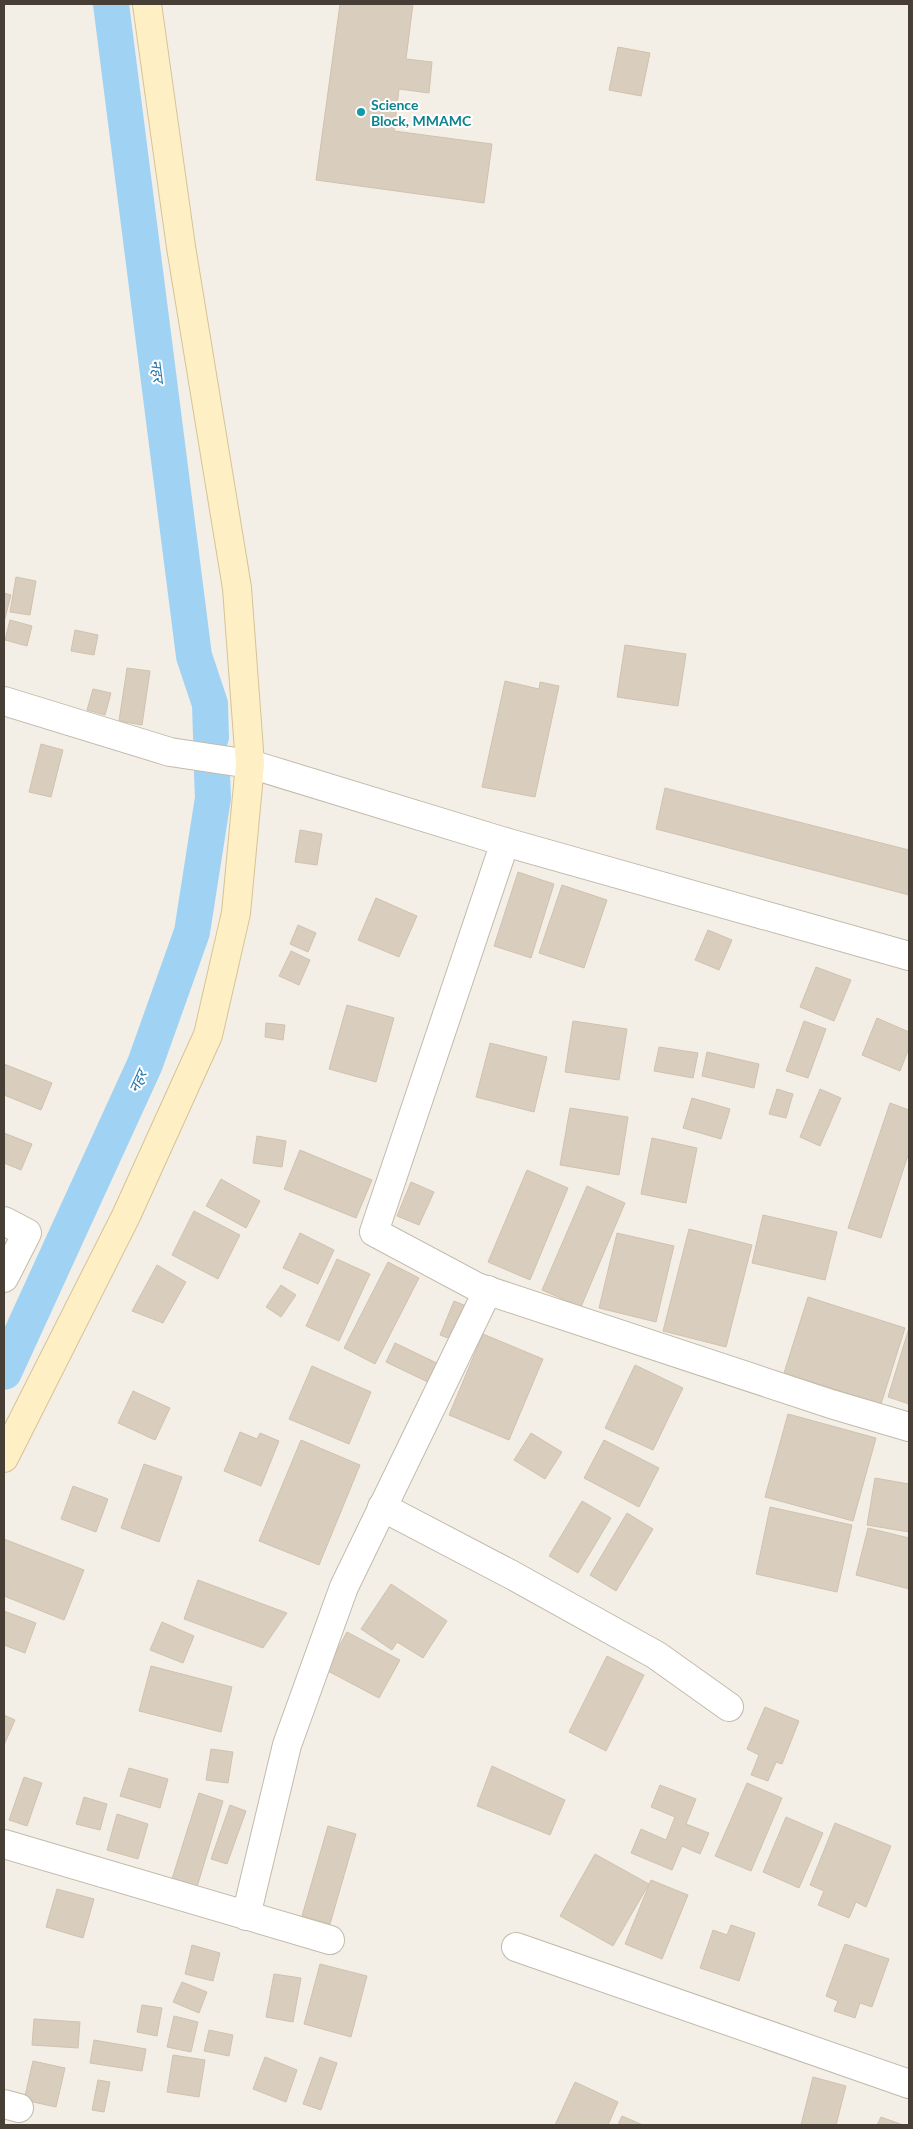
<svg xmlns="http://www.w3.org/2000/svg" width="913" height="2129" viewBox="0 0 913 2129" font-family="Lato,'Noto Sans Devanagari',sans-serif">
<rect width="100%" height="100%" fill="#f4efe6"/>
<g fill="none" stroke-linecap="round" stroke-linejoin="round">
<g stroke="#a0d3f3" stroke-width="36">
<polyline points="111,4 194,656 210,704 211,737"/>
<polyline points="4,1372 145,1064 192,932 213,798 212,773"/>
</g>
</g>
<g fill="#d9cdbe" stroke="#d1c2ae">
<polygon points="340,4 413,4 406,59 432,62 429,93 399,89 394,131 492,144 484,203 316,180"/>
<polygon points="618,47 650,53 641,96 609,90"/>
<polygon points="16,577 36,581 30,615 10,612"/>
<polygon points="4,593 11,595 4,622"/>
<polygon points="10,620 32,626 27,646 5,640"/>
<polygon points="75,630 98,635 94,655 71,651"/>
<polygon points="625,645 686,654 678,706 617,697"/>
<polygon points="127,668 150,671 142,725 119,721"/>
<polygon points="505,681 539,689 540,682 559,686 535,797 482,787"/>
<polygon points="93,689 111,693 105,715 87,710"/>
<polygon points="41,744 63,750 51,797 29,792"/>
<polygon points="665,788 909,850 909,895 656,829"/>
<polygon points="300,830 322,834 317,865 295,862"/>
<polygon points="518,872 554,884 531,958 494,946"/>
<polygon points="562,885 607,900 584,968 539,953"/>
<polygon points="376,898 417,916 399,957 358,940"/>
<polygon points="298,925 316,933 308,952 290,944"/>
<polygon points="708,930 732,940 719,970 695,960"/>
<polygon points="291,951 310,960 299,985 279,976"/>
<polygon points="816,967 851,980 834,1021 800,1007"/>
<polygon points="347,1005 394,1018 376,1082 329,1069"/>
<polygon points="877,1018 909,1032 909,1048 900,1071 862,1055"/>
<polygon points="573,1021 627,1029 619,1080 565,1072"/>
<polygon points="804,1021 826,1029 808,1078 786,1071"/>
<polygon points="266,1023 285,1025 283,1040 265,1037"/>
<polygon points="490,1043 547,1057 534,1112 476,1097"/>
<polygon points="659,1047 698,1053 693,1078 654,1071"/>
<polygon points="707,1052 759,1064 754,1088 702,1076"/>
<polygon points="4,1064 52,1083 41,1110 4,1095"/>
<polygon points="777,1089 793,1094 786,1118 769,1114"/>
<polygon points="820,1089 841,1098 820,1146 800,1137"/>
<polygon points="692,1098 730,1109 721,1139 683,1128"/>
<polygon points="890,1103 909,1110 909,1152 881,1238 848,1228"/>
<polygon points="570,1108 628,1117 619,1175 560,1165"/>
<polygon points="4,1133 32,1144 21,1170 4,1163"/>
<polygon points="257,1136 286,1141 282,1167 253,1163"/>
<polygon points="652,1138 697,1148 686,1203 641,1194"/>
<polygon points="300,1150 372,1180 356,1218 284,1189"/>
<polygon points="527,1170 568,1188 530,1280 488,1262"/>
<polygon points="221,1179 260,1201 246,1228 206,1206"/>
<polygon points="411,1182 434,1192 419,1225 397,1216"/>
<polygon points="587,1186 625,1203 581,1307 542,1290"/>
<polygon points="194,1211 240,1235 218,1279 172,1255"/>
<polygon points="763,1215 837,1232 825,1280 752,1263"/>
<polygon points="689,1229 752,1245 726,1347 663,1331"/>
<polygon points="300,1233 334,1250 318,1284 283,1268"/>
<polygon points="617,1233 674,1246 656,1322 599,1308"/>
<polygon points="337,1259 370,1274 339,1341 306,1326"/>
<polygon points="388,1262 419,1278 375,1364 344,1348"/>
<polygon points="157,1265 186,1282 163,1323 132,1311"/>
<polygon points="281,1285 296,1295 281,1317 266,1307"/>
<polygon points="808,1297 905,1328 881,1404 784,1373"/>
<polygon points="454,1301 474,1309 461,1343 440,1335"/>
<polygon points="909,1328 909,1404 888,1397"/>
<polygon points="483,1334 543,1359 509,1440 449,1415"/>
<polygon points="395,1343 443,1366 434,1385 386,1362"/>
<polygon points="635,1365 683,1388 653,1450 605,1428"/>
<polygon points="312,1366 371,1392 349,1444 289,1419"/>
<polygon points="133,1391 170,1408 155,1440 118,1423"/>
<polygon points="788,1414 876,1438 853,1521 765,1497"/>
<polygon points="240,1432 257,1439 260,1433 279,1441 261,1486 224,1471"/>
<polygon points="531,1433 562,1452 545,1479 514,1460"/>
<polygon points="301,1440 360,1465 319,1565 259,1541"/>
<polygon points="604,1440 659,1468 639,1507 584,1478"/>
<polygon points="144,1464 182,1477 159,1542 121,1528"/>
<polygon points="875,1478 909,1484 909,1532 867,1525"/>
<polygon points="73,1486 108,1499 96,1532 61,1519"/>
<polygon points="582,1501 611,1518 578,1573 549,1556"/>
<polygon points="770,1507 852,1525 837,1592 756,1574"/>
<polygon points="627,1513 653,1529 616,1591 590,1575"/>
<polygon points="868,1528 909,1538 909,1589 856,1575"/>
<polygon points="4,1539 84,1570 64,1620 4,1596"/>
<polygon points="198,1580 287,1613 263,1648 184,1619"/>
<polygon points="391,1584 447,1621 423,1658 397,1642 392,1650 361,1629"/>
<polygon points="4,1611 36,1623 25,1653 4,1645"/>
<polygon points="162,1622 194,1636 183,1663 150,1650"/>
<polygon points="347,1632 400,1660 379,1698 326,1670"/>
<polygon points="607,1656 644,1675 606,1751 569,1732"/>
<polygon points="151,1666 232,1687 221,1732 139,1711"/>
<polygon points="765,1707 799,1721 782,1764 776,1762 768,1781 751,1775 759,1755 747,1749"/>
<polygon points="4,1715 15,1720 4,1745"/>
<polygon points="211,1749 233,1752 228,1783 206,1780"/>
<polygon points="492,1766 565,1800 550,1835 477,1806"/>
<polygon points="129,1768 168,1779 160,1808 120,1796"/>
<polygon points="24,1777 42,1783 27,1826 9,1820"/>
<polygon points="747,1783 782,1798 751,1871 715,1856"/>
<polygon points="660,1785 696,1799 686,1824 709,1833 700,1854 682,1846 672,1870 631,1853 641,1829 666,1840 675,1817 651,1807"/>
<polygon points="199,1793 223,1801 197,1887 172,1879"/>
<polygon points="84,1797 107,1804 100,1830 76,1824"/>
<polygon points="230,1805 246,1811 227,1864 211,1859"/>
<polygon points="117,1814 148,1824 138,1859 107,1850"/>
<polygon points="786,1817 823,1833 799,1888 763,1872"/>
<polygon points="835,1823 891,1846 866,1907 856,1902 849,1918 818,1905 824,1891 810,1885"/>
<polygon points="328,1826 356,1834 330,1924 302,1916"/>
<polygon points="595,1854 649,1884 613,1946 560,1916"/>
<polygon points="651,1880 688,1895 662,1959 625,1944"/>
<polygon points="57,1889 94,1899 83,1938 46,1927"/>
<polygon points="731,1925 755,1933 739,1981 700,1968 713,1930 727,1935"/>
<polygon points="845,1944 889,1959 872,2007 860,2003 855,2018 834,2011 838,2001 826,1996"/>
<polygon points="192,1945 220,1953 213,1981 185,1974"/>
<polygon points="320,1964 367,1976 351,2037 304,2024"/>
<polygon points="274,1974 301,1978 293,2022 266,2017"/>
<polygon points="182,1982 207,1992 199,2013 173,2002"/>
<polygon points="142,2005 162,2008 157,2036 137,2032"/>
<polygon points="174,2016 198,2022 191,2052 167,2047"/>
<polygon points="34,2019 80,2022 78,2048 32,2045"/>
<polygon points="209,2030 233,2035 229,2056 204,2051"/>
<polygon points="94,2040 146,2049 142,2071 90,2063"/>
<polygon points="173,2055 205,2060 199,2097 167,2092"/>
<polygon points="265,2057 297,2070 286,2102 253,2089"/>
<polygon points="320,2057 337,2063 321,2110 303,2104"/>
<polygon points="33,2061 65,2068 56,2107 24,2100"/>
<polygon points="813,2077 846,2086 836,2125 801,2125"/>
<polygon points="98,2080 110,2082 104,2112 92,2110"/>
<polygon points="575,2082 618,2102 608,2125 555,2125"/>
<polygon points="622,2116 643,2125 618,2125"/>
<polygon points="881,2117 903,2125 877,2125"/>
</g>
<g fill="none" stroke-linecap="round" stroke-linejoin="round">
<g stroke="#c2baab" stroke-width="30">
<g id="street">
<polyline points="4,701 170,752 250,764 505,842 909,956"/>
<polyline points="505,842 374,1232 477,1287 831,1404 909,1427"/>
<polyline points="4,1221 27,1233 4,1278"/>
<polyline points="382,1507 512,1575 656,1655 729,1707"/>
<polyline points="4,1844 330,1940"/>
<polyline points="246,1916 287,1745 344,1587 488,1290"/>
<polyline points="516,1947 909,2084"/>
<polyline points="4,2104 19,2108"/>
</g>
</g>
<g stroke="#d5c394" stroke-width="30">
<polyline id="secondary" points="4,1458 126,1216 208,1035 236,913 250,764 237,588 181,247 147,4"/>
</g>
<use href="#street" stroke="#fff" stroke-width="28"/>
<use href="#secondary" stroke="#ffefc5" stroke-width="28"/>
</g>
<circle fill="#0f9aa8" stroke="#fff" stroke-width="2" cx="361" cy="112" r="5"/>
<g text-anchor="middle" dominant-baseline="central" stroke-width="4" stroke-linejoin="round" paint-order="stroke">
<g font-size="14" font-weight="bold" fill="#0d838f" stroke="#fff" text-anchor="start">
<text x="371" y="104">Science<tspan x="371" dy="16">Block, MMAMC</tspan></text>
</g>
<g font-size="15" font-style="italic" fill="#297aae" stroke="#fff">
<text transform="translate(158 371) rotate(83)">नहर</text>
<text transform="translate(137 1081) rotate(-65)">नहर</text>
</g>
</g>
<rect width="913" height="2129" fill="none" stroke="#473f35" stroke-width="10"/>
</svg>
